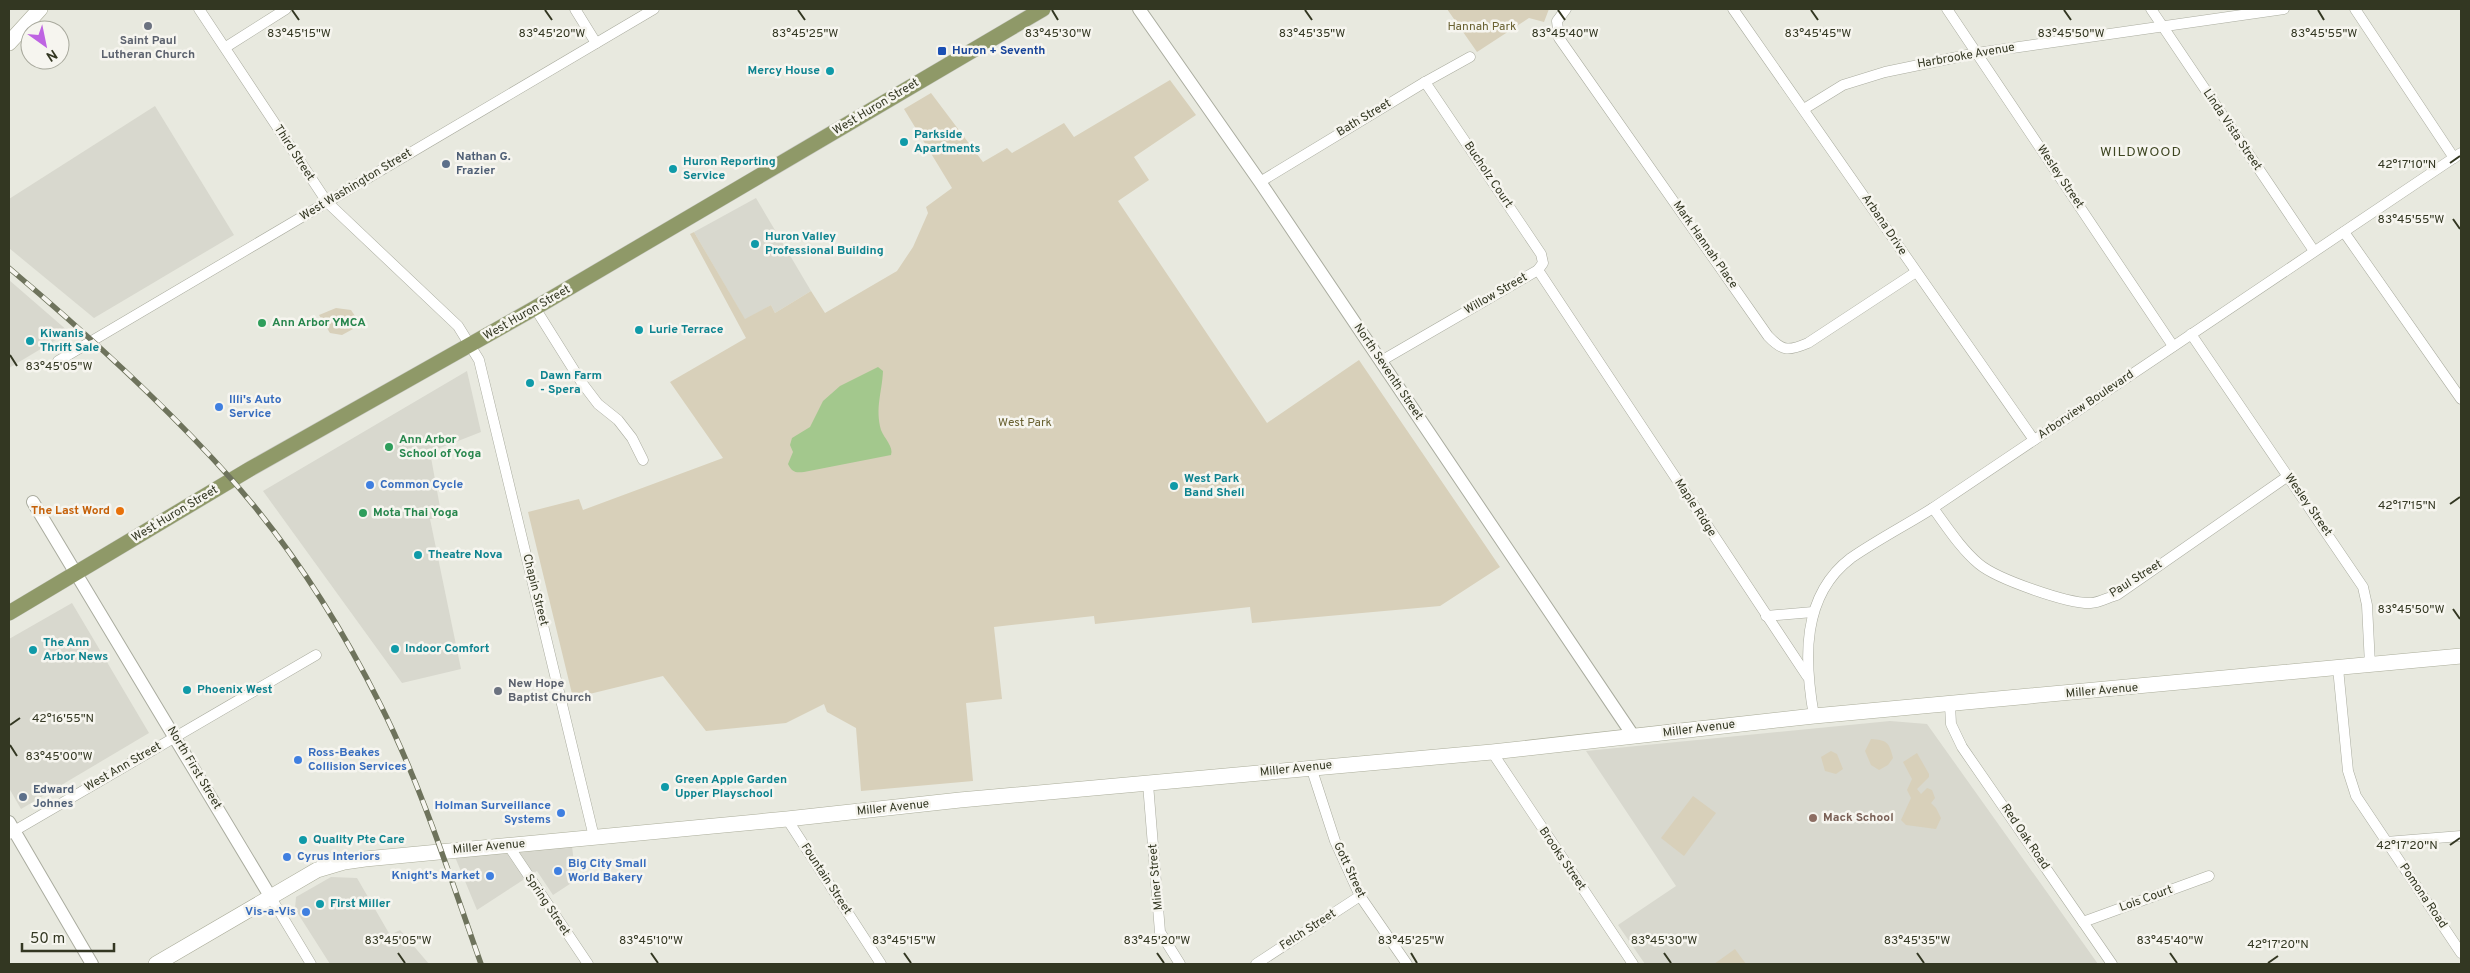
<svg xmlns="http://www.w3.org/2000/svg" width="2470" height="973" viewBox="0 0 2470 973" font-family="Overpass,sans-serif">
<rect width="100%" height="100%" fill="#e8e9df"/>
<g fill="#d8d8ce">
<polygon points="155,106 234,235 94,318 9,248 9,199"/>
<polygon points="756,198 811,291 775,313 771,305 745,320 694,232"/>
<polygon points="9,280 69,332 9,368"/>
<polygon points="467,371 481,432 430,452 442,518 430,519 461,669 402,683 263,491"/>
<polygon points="72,603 149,733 21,809 9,788 9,639"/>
<polygon points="1890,721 1927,724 2098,964 1645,964 1618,925 1676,886 1586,751"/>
<polygon points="572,846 576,880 553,895 537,871 477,910 455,857"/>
<polygon points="331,877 357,878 390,935 400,930 429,964 330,964 295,909 296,897"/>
</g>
<g fill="#d8d0ba">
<polygon points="1447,9 1549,9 1544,22 1529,18 1477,52"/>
<polygon points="1170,80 1196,115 1134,157 1149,180 1118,201 1267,423 1359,360 1500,567 1440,606 1252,623 1250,607 1095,624 1094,616 994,627 1002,699 966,703 973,781 861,791 856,728 827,712 824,704 786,723 706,731 663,676 573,698 528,512 579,499 583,510 723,458 670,382 746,338 690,234 694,232 745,319 771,305 775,313 811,291 825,313 897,271 913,247 928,213 926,207 952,188 904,109 931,93 983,162 1007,148 1012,153 1064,123 1074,137"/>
<polygon points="336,308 351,310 355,316 353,329 342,335 330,333 319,315"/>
<path d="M 1871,739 C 1887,740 1889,742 1893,758 L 1888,765 L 1879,770 L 1871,765 L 1865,751 Z"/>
<polygon points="1831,751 1837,754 1843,769 1836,774 1825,771 1821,757"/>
<polygon points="1917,753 1929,774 1929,777 1917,789 1921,794 1927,788 1932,790 1935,798 1931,803 1936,808 1941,818 1936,829 1906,825 1901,820 1911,798 1907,790 1912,779 1903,762"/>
<polygon points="1693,796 1716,813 1684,856 1661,838"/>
<polygon points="1735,949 1746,964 1714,964"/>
</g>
<path fill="#a3c88d" d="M 878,367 L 883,371 C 882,393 875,407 881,430 C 884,438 894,447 891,455 L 804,472 C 795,473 792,472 788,464 L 793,452 L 790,445 L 792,438 L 810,427 L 823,401 L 840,386 Z"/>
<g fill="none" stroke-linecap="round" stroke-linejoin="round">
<g stroke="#aaac9f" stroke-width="11">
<g id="minor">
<polyline points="199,9 327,202 458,326 479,360 594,837"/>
<polyline points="575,9 596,43"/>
<path d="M 1566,9 L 1557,21 L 1559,38 L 1768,336 C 1783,352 1789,351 1808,343 L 1916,272"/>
<polyline points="1733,9 2034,440"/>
<polyline points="1947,9 2173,346"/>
<polyline points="2151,9 2314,251"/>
<polyline points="2355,9 2454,158"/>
<polyline points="226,47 286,9"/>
<polyline points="1804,109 1843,85 1885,72 1977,53 2284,9"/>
<polyline points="1260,182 1425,82 1470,57"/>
<polyline points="2344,232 2461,399"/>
<polyline points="1538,270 1807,676"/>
<polyline points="535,308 582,383 598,404 618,420 632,438 643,460"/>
<polyline points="2191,334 2363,587 2367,605 2370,665"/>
<polyline points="58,361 654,9"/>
<polyline points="1381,361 1538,270 1543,263 1541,254 1425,82"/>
<path d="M 1933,508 C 1947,527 1961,549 1979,564 C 1997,579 2068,604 2091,603 C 2099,603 2109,597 2117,595 L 2288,476"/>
<polyline points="1766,616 1813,612"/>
<polyline points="2338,668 2348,771 2356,796 2461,953"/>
<polyline points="1950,705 1951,724 1962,747 2112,964"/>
<path d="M 1814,716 C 1804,660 1801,596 1851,558 C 1877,540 1906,525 1933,508 L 2461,153"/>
<polyline points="1492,752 1633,964"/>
<polyline points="1311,767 1335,841 1360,896 1407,964"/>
<polyline points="1148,784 1160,932 1180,964"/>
<polyline points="787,819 881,964"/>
<polyline points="9,834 316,655"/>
<polyline points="2386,842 2461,836"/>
<polyline points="508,845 588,964"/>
<polyline points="270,896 311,964"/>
<polyline points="2083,922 2209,876"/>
<polyline points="1256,964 1360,896"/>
</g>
</g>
<g stroke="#aaac9f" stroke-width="14">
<g id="tertiary">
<polyline points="1139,9 1260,182 1634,737"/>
<polyline points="33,502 270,896"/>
<polyline points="9,822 92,964"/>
</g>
</g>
<g stroke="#abad9a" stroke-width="16">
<g id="secondary">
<polyline points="9,43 40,9"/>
<polyline points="156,964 317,870 344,862 365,859 787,819 960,800 1492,752 1814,716 2461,656"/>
</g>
</g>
<g stroke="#c6c7c1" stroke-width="16">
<polyline id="primary" points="9,613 250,469 535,308 1043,9"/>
</g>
<use href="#minor" stroke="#fff" stroke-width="10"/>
<use href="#tertiary" stroke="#fff" stroke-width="12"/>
<use href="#secondary" stroke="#fff" stroke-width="15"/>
<use href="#primary" stroke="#8f9968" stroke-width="15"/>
<g stroke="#6e735c" stroke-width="5.5">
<path id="rail" d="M 9,268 C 80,328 150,391 213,459 C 280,530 336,616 380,704 C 422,787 450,877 481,964"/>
</g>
<use href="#rail" stroke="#f6f5ef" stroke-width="4" stroke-dasharray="11" stroke-linecap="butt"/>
</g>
<path fill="none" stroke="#333722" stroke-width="2" d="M 292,10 L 299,20M 545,10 L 552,20M 798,10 L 805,20M 1052,10 L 1058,20M 1305,10 L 1312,20M 1558,10 L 1565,20M 1811,10 L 1818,20M 2064,10 L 2071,20M 2318,10 L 2324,20M 2450,163 L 2460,156M 2453,219 L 2460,229M 10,355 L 17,366M 2450,504 L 2460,497M 2453,609 L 2460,619M 10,725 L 20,718M 10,745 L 17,756M 2450,845 L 2460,838M 398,953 L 405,963M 651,953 L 658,963M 904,953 L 911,963M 1157,953 L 1164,963M 1411,953 L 1417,963M 1664,953 L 1671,963M 1917,953 L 1924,963M 2170,953 L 2177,963M 2268,963 L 2278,956"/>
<g fill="#6b7280" stroke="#f6f5ef" stroke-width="2">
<circle cx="148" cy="26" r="5"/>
<circle cx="498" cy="691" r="5"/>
</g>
<rect fill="#1a4fb4" stroke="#f6f5ef" stroke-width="2" x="937" y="46" width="10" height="10" rx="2.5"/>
<g fill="#0f9aa8" stroke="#f6f5ef" stroke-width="2">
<circle cx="830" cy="71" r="5"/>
<circle cx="904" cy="142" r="5"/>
<circle cx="673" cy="169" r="5"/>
<circle cx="755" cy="244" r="5"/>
<circle cx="639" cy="330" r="5"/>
<circle cx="30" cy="341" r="5"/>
<circle cx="530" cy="383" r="5"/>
<circle cx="1174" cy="486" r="5"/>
<circle cx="418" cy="555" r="5"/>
<circle cx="395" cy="649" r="5"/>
<circle cx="33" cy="650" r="5"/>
<circle cx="187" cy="690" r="5"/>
<circle cx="665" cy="787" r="5"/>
<circle cx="303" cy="840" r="5"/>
<circle cx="320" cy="904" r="5"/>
</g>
<g fill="#5c6f8a" stroke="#f6f5ef" stroke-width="2">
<circle cx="446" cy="164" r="5"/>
<circle cx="23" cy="797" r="5"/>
</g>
<g fill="#2e9e5b" stroke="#f6f5ef" stroke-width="2">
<circle cx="262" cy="323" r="5"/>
<circle cx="389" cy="447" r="5"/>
<circle cx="363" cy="513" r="5"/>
</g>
<g fill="#3f7fe0" stroke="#f6f5ef" stroke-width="2">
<circle cx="219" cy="407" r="5"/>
<circle cx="370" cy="485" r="5"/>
<circle cx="298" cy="760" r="5"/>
<circle cx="561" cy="813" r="5"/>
<circle cx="287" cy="857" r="5"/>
<circle cx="558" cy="871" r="5"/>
<circle cx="490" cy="876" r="5"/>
<circle cx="306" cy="912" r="5"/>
</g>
<circle fill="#e8710a" stroke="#f6f5ef" stroke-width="2" cx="120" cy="511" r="5"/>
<circle fill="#8d6e63" stroke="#f6f5ef" stroke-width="2" cx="1813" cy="818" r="5"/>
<g text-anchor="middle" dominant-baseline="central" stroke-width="5" stroke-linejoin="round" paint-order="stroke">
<g font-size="12" fill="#696131" stroke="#f6f5ef">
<text x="1482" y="27">Hannah Park</text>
<text x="1025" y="423">West Park</text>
</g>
<g font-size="12" font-weight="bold" fill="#5b616d" stroke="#f6f5ef">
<text x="148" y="41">Saint Paul<tspan x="148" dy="14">Lutheran Church</tspan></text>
<text x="508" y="684" text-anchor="start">New Hope<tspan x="508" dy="14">Baptist Church</tspan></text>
</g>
<g font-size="12" font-weight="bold" fill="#164399" stroke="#f6f5ef" text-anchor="start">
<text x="952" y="51">Huron + Seventh</text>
</g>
<g font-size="12" fill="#333722" stroke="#f6f5ef">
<text transform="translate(1966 56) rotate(-10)">Harbrooke Avenue</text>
<text transform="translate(876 107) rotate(-31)">West Huron Street</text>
<text transform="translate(1364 118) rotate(-31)">Bath Street</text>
<text transform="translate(2232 130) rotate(56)">Linda Vista Street</text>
<text transform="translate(294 153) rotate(57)">Third Street</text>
<text transform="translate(1488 175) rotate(56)">Bucholz Court</text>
<text transform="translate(2060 177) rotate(56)">Wesley Street</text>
<text transform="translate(356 185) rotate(-31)">West Washington Street</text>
<text transform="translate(1884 225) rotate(56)">Arbana Drive</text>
<text transform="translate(1705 245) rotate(55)">Mark Hannah Place</text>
<text transform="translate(1496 294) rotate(-30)">Willow Street</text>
<text transform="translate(527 313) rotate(-30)">West Huron Street</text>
<text transform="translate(1388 372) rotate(56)">North Seventh Street</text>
<text transform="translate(2086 405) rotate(-34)">Arborview Boulevard</text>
<text transform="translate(2308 505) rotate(55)">Wesley Street</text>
<text transform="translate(1695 508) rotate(57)">Maple Ridge</text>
<text transform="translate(175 514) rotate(-31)">West Huron Street</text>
<text transform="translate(2136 579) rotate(-32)">Paul Street</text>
<text transform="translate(535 590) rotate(76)">Chapin Street</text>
<text transform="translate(2102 691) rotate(-5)">Miller Avenue</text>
<text transform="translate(1699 729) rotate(-7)">Miller Avenue</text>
<text transform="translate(123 767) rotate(-30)">West Ann Street</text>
<text transform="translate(194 768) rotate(59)">North First Street</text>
<text transform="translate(1296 769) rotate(-6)">Miller Avenue</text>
<text transform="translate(893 808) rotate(-6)">Miller Avenue</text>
<text transform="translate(2025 837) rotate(56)">Red Oak Road</text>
<text transform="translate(489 847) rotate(-5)">Miller Avenue</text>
<text transform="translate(1562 859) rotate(56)">Brooks Street</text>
<text transform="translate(1349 870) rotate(65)">Gott Street</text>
<text transform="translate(1156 877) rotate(-95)">Miner Street</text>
<text transform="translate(826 879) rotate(57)">Fountain Street</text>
<text transform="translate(2423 896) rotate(56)">Pomona Road</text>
<text transform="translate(2146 899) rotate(-20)">Lois Court</text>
<text transform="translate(547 905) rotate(56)">Spring Street</text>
<text transform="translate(1308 930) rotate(-33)">Felch Street</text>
</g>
<g font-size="12" font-weight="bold" fill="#0d838f" stroke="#f6f5ef" text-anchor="start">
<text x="820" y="71" text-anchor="end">Mercy House</text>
<text x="914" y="135">Parkside<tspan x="914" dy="14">Apartments</tspan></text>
<text x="683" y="162">Huron Reporting<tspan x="683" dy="14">Service</tspan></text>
<text x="765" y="237">Huron Valley<tspan x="765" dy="14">Professional Building</tspan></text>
<text x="649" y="330">Lurie Terrace</text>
<text x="40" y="334">Kiwanis<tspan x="40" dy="14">Thrift Sale</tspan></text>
<text x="540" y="376">Dawn Farm<tspan x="540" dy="14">- Spera</tspan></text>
<text x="1184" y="479">West Park<tspan x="1184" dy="14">Band Shell</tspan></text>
<text x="428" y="555">Theatre Nova</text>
<text x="43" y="643">The Ann<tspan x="43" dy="14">Arbor News</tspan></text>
<text x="405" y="649">Indoor Comfort</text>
<text x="197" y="690">Phoenix West</text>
<text x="675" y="780">Green Apple Garden<tspan x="675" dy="14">Upper Playschool</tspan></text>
<text x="313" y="840">Quality Pte Care</text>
<text x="330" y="904">First Miller</text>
</g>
<g font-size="12" font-weight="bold" fill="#4e5e75" stroke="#f6f5ef" text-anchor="start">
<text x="456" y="157">Nathan G.<tspan x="456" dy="14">Frazier</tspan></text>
<text x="33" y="790">Edward<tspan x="33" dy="14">Johnes</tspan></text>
</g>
<g font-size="12" font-weight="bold" fill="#27864d" stroke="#f6f5ef" text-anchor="start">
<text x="272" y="323">Ann Arbor YMCA</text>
<text x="399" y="440">Ann Arbor<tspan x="399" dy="14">School of Yoga</tspan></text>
<text x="373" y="513">Mota Thai Yoga</text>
</g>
<g font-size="12" font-weight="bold" fill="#366cbe" stroke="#f6f5ef" text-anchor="start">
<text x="229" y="400">Illi's Auto<tspan x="229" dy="14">Service</tspan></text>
<text x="380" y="485">Common Cycle</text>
<text x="308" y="753">Ross-Beakes<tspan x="308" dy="14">Collision Services</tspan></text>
<text x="551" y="806" text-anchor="end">Holman Surveillance<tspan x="551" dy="14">Systems</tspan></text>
<text x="297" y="857">Cyrus Interiors</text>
<text x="568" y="864">Big City Small<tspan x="568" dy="14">World Bakery</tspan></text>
<text x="480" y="876" text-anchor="end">Knight's Market</text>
<text x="296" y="912" text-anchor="end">Vis-a-Vis</text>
</g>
<g font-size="12" font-weight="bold" fill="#c56008" stroke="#f6f5ef" text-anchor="end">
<text x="110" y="511">The Last Word</text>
</g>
<g font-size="12" font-weight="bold" fill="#785e54" stroke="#f6f5ef" text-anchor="start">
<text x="1823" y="818">Mack School</text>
</g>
<g font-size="14" letter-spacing="1" fill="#3e4621" stroke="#f6f5ef">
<text x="2141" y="152">WILDWOOD</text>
</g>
</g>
<g font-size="12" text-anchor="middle" fill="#333722" stroke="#f6f5ef" stroke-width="5" stroke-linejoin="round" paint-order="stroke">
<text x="299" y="37">83°45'15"W</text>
<text x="552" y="37">83°45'20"W</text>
<text x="805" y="37">83°45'25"W</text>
<text x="1058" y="37">83°45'30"W</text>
<text x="1312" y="37">83°45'35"W</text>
<text x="1565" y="37">83°45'40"W</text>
<text x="1818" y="37">83°45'45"W</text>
<text x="2071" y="37">83°45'50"W</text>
<text x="2324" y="37">83°45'55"W</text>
<text x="2407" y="168">42°17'10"N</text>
<text x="2411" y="223">83°45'55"W</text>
<text x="59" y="370">83°45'05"W</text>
<text x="2407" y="509">42°17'15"N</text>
<text x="2411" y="613">83°45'50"W</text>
<text x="63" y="722">42°16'55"N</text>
<text x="59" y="760">83°45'00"W</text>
<text x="2407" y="849">42°17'20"N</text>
<text x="398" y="944">83°45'05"W</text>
<text x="651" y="944">83°45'10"W</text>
<text x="904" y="944">83°45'15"W</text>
<text x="1157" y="944">83°45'20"W</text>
<text x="1411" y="944">83°45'25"W</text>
<text x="1664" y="944">83°45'30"W</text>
<text x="1917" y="944">83°45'35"W</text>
<text x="2170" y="944">83°45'40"W</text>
<text x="2278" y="948">42°17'20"N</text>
</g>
<rect width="2470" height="973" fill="none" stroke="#333722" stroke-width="20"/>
<g transform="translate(45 45) rotate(147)"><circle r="24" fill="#f6f5ef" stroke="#a8a99d"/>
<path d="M0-4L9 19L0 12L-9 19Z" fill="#be64e2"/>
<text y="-8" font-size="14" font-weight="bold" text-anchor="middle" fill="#333722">N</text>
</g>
<path d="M22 943v8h92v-8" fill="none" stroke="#333722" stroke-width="2.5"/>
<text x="30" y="943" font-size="15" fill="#333722" stroke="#f6f5ef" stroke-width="4" paint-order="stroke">50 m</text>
</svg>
